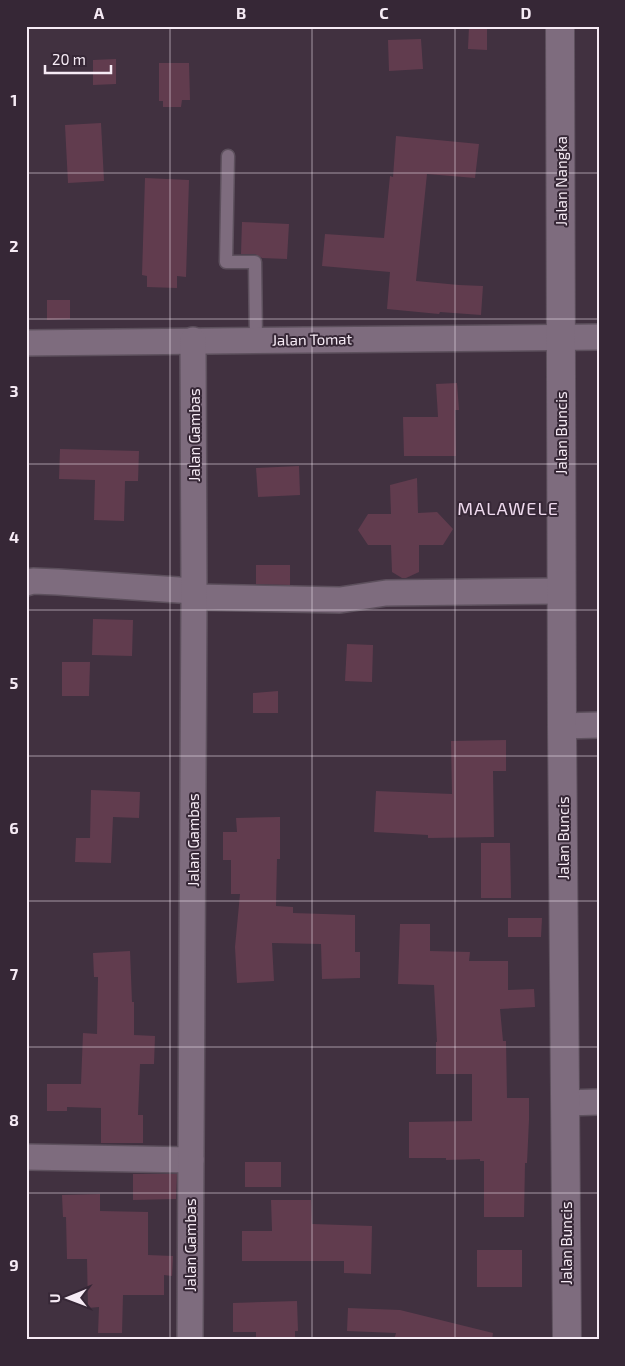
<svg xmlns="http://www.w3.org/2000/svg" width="625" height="1366" viewBox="0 0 625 1366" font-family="'Exo 2',sans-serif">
<rect width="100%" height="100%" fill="#413140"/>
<g fill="#613c4e">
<polygon points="469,26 487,26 487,50 468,49"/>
<polygon points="421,39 423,69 389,71 388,40"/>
<polygon points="116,59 116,84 93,85 93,60"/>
<polygon points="159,63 189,63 190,100 182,100 181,107 163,107 163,101 159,101"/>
<polygon points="101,123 104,181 68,183 65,125"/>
<polygon points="396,136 479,144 475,178 427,174 416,281 459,285 483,286 481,315 440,312 439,314 387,309 390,272 322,266 325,234 384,238 390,176 393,177"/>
<polygon points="145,178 189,180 186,277 177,276 177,288 147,287 147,276 142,275"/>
<polygon points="242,222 289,224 287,259 262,258 255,254 241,254"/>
<polygon points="47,300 70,300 70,319 47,320"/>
<polygon points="457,383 459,410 455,410 456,456 404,456 403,417 438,417 436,384"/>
<polygon points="60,449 139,451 138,481 125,481 124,521 94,520 95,480 59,479"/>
<polygon points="299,466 300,495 258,497 256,468"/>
<polygon points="417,478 418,513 437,512 453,529 443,545 419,545 419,572 406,578 402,578 392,572 391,545 368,545 358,530 368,514 391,514 390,485"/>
<polygon points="256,565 290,565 290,585 256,584"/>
<polygon points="93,619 133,620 132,656 92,655"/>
<polygon points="347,644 373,645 372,682 345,681"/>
<polygon points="62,662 90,662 89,696 62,696"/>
<polygon points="278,691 278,713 253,713 253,693"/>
<polygon points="506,740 506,771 493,771 494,837 428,838 428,835 374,832 376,791 452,794 451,741"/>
<polygon points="91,790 140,792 139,818 113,817 111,863 75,862 76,838 90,838"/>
<polygon points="280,817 280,859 277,859 276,906 293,907 293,913 355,915 355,952 360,952 360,978 322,979 321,944 272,943 274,981 237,983 235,947 240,894 231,894 231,860 223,860 223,832 237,832 236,818"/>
<polygon points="481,843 510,843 511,898 481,898"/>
<polygon points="508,918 542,918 541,937 508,937"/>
<polygon points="400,924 430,924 430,951 470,952 469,961 508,961 508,990 534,989 535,1007 500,1009 503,1041 506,1041 507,1098 529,1098 529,1120 527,1163 525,1163 524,1217 484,1217 484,1161 480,1161 480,1159 446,1160 446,1158 409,1158 409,1122 472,1121 472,1074 436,1074 436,1042 437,1042 434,985 398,984"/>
<polygon points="130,951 132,1002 134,1002 134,1035 155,1036 154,1064 140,1064 138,1115 143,1115 143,1143 101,1143 101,1108 67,1107 67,1111 47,1111 47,1084 81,1084 83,1033 97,1034 98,977 94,977 93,953"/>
<rect x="245" y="1162" width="36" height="25"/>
<polygon points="133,1174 177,1174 176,1199 133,1200"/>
<polygon points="100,1194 100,1211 148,1212 148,1255 173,1256 172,1276 164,1275 164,1295 123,1295 122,1333 98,1333 99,1307 88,1308 87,1259 67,1259 66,1217 63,1217 62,1195"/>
<polygon points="271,1200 311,1200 312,1224 372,1226 371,1274 344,1273 344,1261 242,1261 242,1231 272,1231"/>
<rect x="477" y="1250" width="45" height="37"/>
<polygon points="297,1301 298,1331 295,1331 295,1340 256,1340 256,1332 233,1332 233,1303"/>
<polygon points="348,1308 400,1310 493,1333 492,1340 394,1340 396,1333 347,1331"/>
</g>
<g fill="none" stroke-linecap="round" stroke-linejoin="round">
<g stroke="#5d505d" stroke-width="15">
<polyline id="lane" points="228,156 226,262 255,262 256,340"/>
</g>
<g stroke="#5d505d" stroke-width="28">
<g id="street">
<polyline points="26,343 599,337"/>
<polyline points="26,583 33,581 58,582 194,591"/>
<polyline points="194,597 340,600 386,593 562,591"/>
<polyline points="562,726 599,725"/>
<polyline points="565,1103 599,1102"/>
<polyline points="26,1157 191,1160"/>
<polyline points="190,1340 194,597 193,340"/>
</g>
</g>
<g stroke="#5d505d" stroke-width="30">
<polyline id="secondary" points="560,26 562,726 567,1340"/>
</g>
<use href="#lane" stroke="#7e6c7e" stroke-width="12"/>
<use href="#street" stroke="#7e6c7e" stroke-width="25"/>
<use href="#secondary" stroke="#7e6c7e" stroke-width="28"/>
</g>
<path fill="none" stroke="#f6ebf5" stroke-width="1" stroke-opacity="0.55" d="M 170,26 L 170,1340M 312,26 L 312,1340M 455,26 L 455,1340M 26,173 L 599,173M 26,319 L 599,319M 26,464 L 599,464M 26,610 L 599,610M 26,756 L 599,756M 26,901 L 599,901M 26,1047 L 599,1047M 26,1193 L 599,1193"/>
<g text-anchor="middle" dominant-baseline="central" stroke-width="4" stroke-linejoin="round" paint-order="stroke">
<g font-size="15" fill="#f6ebf5" stroke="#362736">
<text transform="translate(561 181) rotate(-90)">Jalan Nangka</text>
<text transform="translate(312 339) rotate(-1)">Jalan Tomat</text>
<text transform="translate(561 433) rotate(-90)">Jalan Buncis</text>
<text transform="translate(194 435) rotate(-90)">Jalan Gambas</text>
<text transform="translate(563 838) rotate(-90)">Jalan Buncis</text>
<text transform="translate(193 840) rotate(-90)">Jalan Gambas</text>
<text transform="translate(566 1243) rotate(-90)">Jalan Buncis</text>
<text transform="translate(190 1245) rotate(-90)">Jalan Gambas</text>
</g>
<g font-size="18" letter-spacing="1" fill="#efdaee" stroke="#362736">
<text x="508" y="508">MALAWELE</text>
</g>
</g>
<rect width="625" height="1366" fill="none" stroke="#362736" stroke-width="55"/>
<g transform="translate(68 1298) rotate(269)" stroke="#362736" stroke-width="4" paint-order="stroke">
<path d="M0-4L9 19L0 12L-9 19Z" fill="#f6ebf5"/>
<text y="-8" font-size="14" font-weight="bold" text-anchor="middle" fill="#f6ebf5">U</text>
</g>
<path d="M45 65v8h66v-8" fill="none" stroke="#f6ebf5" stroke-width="2.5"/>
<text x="52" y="65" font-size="15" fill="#f6ebf5" stroke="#362736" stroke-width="4" paint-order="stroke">20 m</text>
<rect x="28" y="28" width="570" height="1310" fill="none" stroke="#f6ebf5" stroke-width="2"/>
<g font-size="16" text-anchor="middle" font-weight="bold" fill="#f6ebf5">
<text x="99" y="19">A</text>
<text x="241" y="19">B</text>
<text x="384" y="19">C</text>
<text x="526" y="19">D</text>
<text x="14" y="106">1</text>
<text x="14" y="252">2</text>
<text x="14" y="397">3</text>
<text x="14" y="543">4</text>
<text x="14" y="689">5</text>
<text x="14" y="834">6</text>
<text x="14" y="980">7</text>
<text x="14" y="1126">8</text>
<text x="14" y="1271">9</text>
</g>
</svg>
